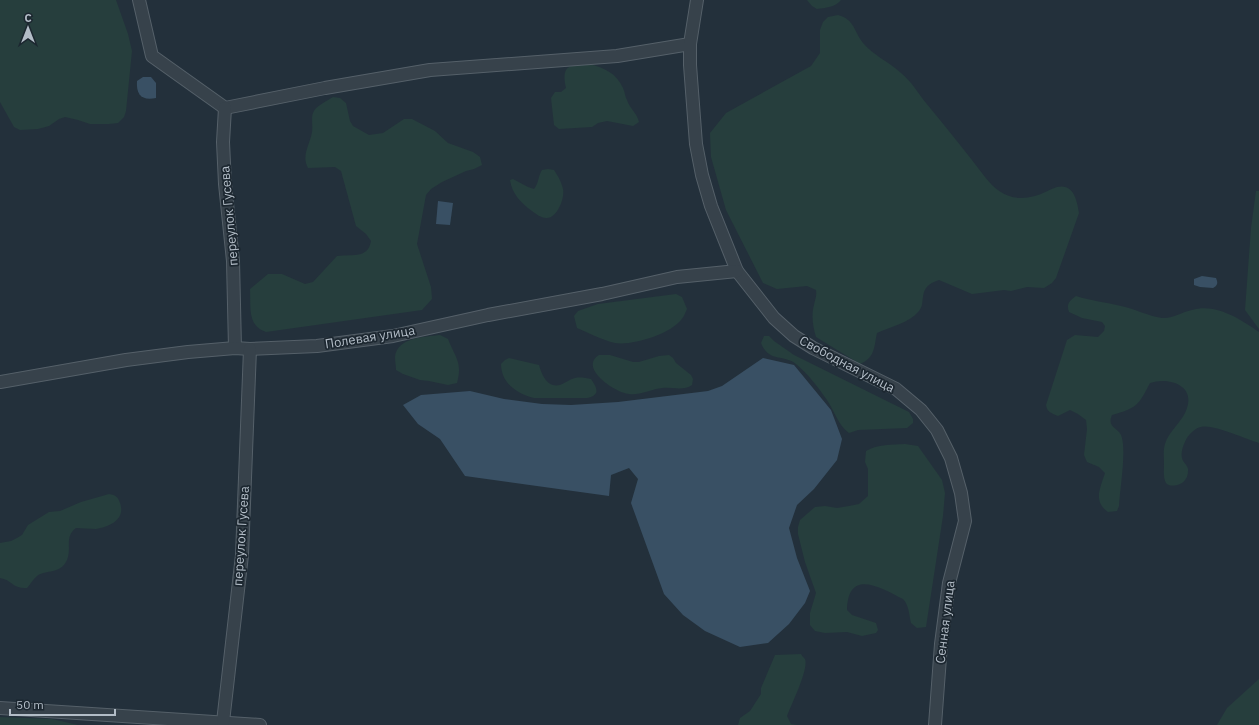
<svg xmlns="http://www.w3.org/2000/svg" width="1259" height="725" viewBox="0 0 1259 725" font-family="'IBM Plex Sans',sans-serif">
<rect width="100%" height="100%" fill="#23303b"/>
<g fill="#263e3d">
<polygon points="0,0 116,0 128,34 132,51 126,111 124,117 118,123 109,124 90,124 78,120 65,117 59,119 49,126 38,129 20,130 14,127 0,102"/>
<path d="M 807,0 L 841,0 C 836,7 825,8 817,9 L 812,6 Z"/>
<path d="M 838,15 C 855,20 853,30 863,43 C 873,55 889,62 901,73 C 911,81 918,93 926,103 C 946,127 966,152 985,177 C 998,194 1013,202 1035,196 C 1043,194 1050,189 1057,187 C 1074,183 1077,201 1079,213 L 1056,278 L 1052,283 L 1044,288 L 1027,287 L 1011,291 L 1004,290 L 972,294 L 939,280 C 916,287 927,302 919,311 C 909,323 890,327 877,333 C 874,347 875,358 860,364 L 816,337 C 813,327 811,316 814,305 C 815,299 817,296 816,290 L 807,286 L 777,289 L 763,283 L 726,210 L 711,157 L 710,133 L 726,113 L 811,66 L 820,53 L 820,30 L 823,22 L 828,17 Z"/>
<path d="M 589,64 C 605,68 616,73 623,88 C 625,92 625,97 627,100 C 630,109 637,113 639,122 L 633,126 L 607,121 L 598,123 L 592,127 L 559,129 L 554,125 L 551,98 L 555,92 L 561,92 L 566,88 C 561,65 569,65 589,64 Z"/>
<path d="M 333,97 L 340,98 L 346,103 L 350,121 L 353,126 L 369,135 L 383,133 L 404,119 L 412,119 L 435,131 L 448,143 L 473,152 L 480,157 L 482,165 L 474,169 L 466,171 L 442,182 L 431,189 L 426,195 L 417,244 L 431,287 L 432,299 L 422,310 L 266,332 C 247,326 251,307 250,289 L 268,274 L 282,274 L 305,284 L 313,282 L 337,256 C 352,254 368,259 371,241 L 366,234 L 356,226 L 341,171 L 335,167 L 308,168 C 301,155 310,145 312,132 C 313,126 311,118 313,113 C 315,106 327,101 333,97 Z"/>
<path d="M 548,169 L 554,170 C 558,176 561,181 563,189 C 565,198 557,219 546,218 C 541,218 536,214 532,211 C 521,203 512,194 510,180 L 513,179 L 528,187 L 534,189 C 539,183 538,176 542,170 Z"/>
<polygon points="1256,191 1259,191 1259,329 1245,310 1251,228"/>
<path d="M 676,294 L 682,297 L 687,309 C 685,313 684,317 681,320 C 670,334 632,346 615,343 C 602,340 589,333 577,328 L 574,316 L 578,311 L 598,304 Z"/>
<path d="M 1076,296 C 1091,301 1106,302 1121,306 C 1135,309 1148,316 1162,318 C 1173,319 1181,312 1192,310 C 1216,303 1240,319 1259,332 L 1259,443 C 1245,439 1213,424 1201,427 C 1198,427 1193,431 1191,433 C 1186,437 1180,451 1182,458 C 1183,463 1189,466 1188,471 C 1188,474 1187,478 1185,480 C 1182,485 1170,488 1166,483 C 1163,478 1164,470 1164,465 C 1164,458 1163,450 1165,444 C 1169,430 1183,422 1187,408 C 1195,384 1167,377 1150,383 C 1138,406 1137,408 1112,415 C 1106,429 1120,427 1122,438 C 1126,454 1120,488 1119,506 L 1117,511 L 1108,512 C 1093,501 1100,489 1105,473 L 1099,467 L 1087,462 L 1084,455 L 1087,429 L 1086,420 L 1078,414 L 1070,410 L 1058,416 C 1051,413 1047,412 1046,405 L 1067,340 L 1075,335 L 1098,337 L 1104,331 L 1105,326 L 1102,322 L 1082,318 L 1069,312 C 1066,303 1070,301 1076,296 Z"/>
<path d="M 440,335 L 448,339 C 455,357 463,363 457,383 L 448,385 L 429,381 L 420,380 L 403,374 L 396,370 C 396,366 395,361 395,357 C 397,337 425,337 440,335 Z"/>
<path d="M 764,336 L 769,336 L 774,341 L 794,355 L 909,412 L 913,419 L 913,423 L 907,428 L 858,430 L 849,433 C 838,425 834,410 827,400 C 818,387 808,374 796,364 C 784,354 769,363 761,343 Z"/>
<path d="M 599,355 L 610,355 L 633,362 L 639,362 L 659,356 L 669,355 L 673,358 L 676,363 L 691,375 L 693,379 L 692,385 C 684,391 672,387 662,388 C 652,389 638,396 629,394 C 616,393 578,368 599,355 Z"/>
<path d="M 509,358 L 539,365 C 542,375 547,388 560,385 C 565,383 570,379 575,378 C 580,377 586,378 591,379 C 597,388 601,395 587,398 L 534,398 C 517,394 501,383 501,364 L 505,360 Z"/>
<path d="M 905,444 L 918,446 L 942,480 L 945,493 L 943,516 L 926,627 L 917,628 L 911,623 C 909,615 909,605 903,599 C 880,587 848,568 847,610 L 852,615 L 876,623 L 878,630 L 876,633 L 862,636 L 847,632 L 825,633 L 815,631 L 810,625 L 810,613 L 816,593 L 805,562 L 798,534 L 798,527 L 800,520 L 815,507 L 825,506 L 837,508 L 849,506 L 859,504 L 868,496 L 868,469 L 865,462 L 866,451 C 878,444 891,445 905,444 Z"/>
<path d="M 109,494 C 116,495 118,497 120,503 C 126,519 110,527 96,529 C 89,529 83,528 76,528 C 64,537 72,548 67,560 C 60,575 46,569 37,576 C 33,579 30,585 27,588 C 13,589 12,580 0,578 L 0,543 L 11,541 L 17,538 L 22,535 L 28,525 L 49,512 L 60,511 L 81,502 Z"/>
<path d="M 801,654 C 802,656 804,658 805,659 C 809,669 791,705 787,716 L 791,724 L 797,725 L 738,725 L 740,718 L 750,711 L 761,694 L 761,688 L 775,655 Z"/>
<polygon points="1259,679 1259,725 1217,725 1227,708"/>
<polygon points="0,717 52,719 78,725 0,725"/>
</g>
<g fill="#395064">
<path d="M 143,77 L 151,77 L 156,83 L 156,98 C 142,101 136,95 137,81 Z"/>
<polygon points="438,201 453,203 450,225 436,224"/>
<path d="M 1202,276 L 1216,278 C 1218,283 1218,285 1213,288 L 1200,287 L 1194,285 L 1194,279 Z"/>
<polygon points="763,358 794,365 831,410 842,439 837,460 814,489 797,505 789,528 797,558 810,591 805,603 789,624 768,643 740,647 705,631 683,615 664,594 631,503 638,479 629,468 611,475 609,496 465,476 440,439 418,424 403,405 421,395 470,391 504,399 542,404 571,405 618,402 708,391 722,386"/>
</g>
<g fill="none" stroke-linecap="round" stroke-linejoin="round">
<g stroke="#556069" stroke-width="14">
<g id="street">
<polyline points="139,0 152,56 225,108 325,88 430,70 617,56 690,44"/>
<polyline points="697,0 690,44 690,65 696,144 702,175 711,206 737,271 774,318 794,336 813,348 896,389 921,410 937,430 951,458 961,493 965,521 949,583 941,644 935,725"/>
<polyline points="225,108 223,142 225,184 233,261 235,348"/>
<polyline points="0,382 126,360 188,352 235,348 250,349 317,346 393,336 488,315 602,294 677,277 737,271"/>
<polyline points="0,708 260,725"/>
<polyline points="223,722 242,555 250,349"/>
</g>
</g>
<use href="#street" stroke="#37424b" stroke-width="12"/>
</g>
<g text-anchor="middle" dominant-baseline="central" stroke-width="3.5" stroke-linejoin="round" paint-order="stroke">
<g font-size="13" fill="#b3bdc7" stroke="#1c2730">
<text transform="translate(229 216) rotate(-95)">переулок Гусева</text>
<text transform="translate(370 337) rotate(-9)">Полевая улица</text>
<text transform="translate(847 364) rotate(28)">Свободная улица</text>
<text transform="translate(241 536) rotate(-86)">переулок Гусева</text>
<text transform="translate(945 622) rotate(-83)">Сенная улица</text>
</g>
</g>
<g transform="translate(28 28)" stroke="#1c2730" stroke-width="3" paint-order="stroke">
<path d="M0-3L7 15L0 10L-7 15Z" fill="#b3bdc7"/>
<text y="-6" font-size="11" font-weight="bold" text-anchor="middle" fill="#b3bdc7">С</text>
</g>
<path d="M10 709v6h105v-6" fill="none" stroke="#b3bdc7" stroke-width="2"/>
<text x="16" y="709" font-size="12" fill="#b3bdc7" stroke="#1c2730" stroke-width="3" paint-order="stroke">50 m</text>
</svg>
